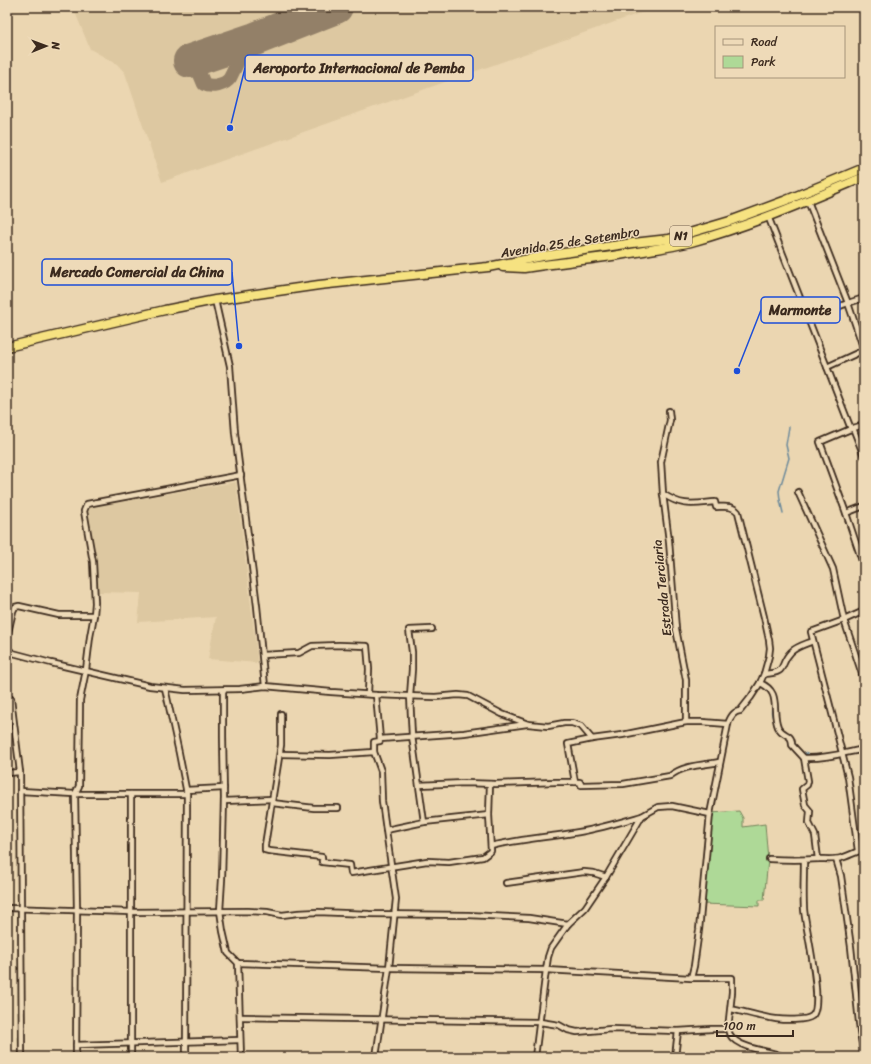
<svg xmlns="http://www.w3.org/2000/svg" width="871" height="1064" viewBox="0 0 871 1064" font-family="Sriracha,sans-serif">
<rect width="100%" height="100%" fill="#ebd6b1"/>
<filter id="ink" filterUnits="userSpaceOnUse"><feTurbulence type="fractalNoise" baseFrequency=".025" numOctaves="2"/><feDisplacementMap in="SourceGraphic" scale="8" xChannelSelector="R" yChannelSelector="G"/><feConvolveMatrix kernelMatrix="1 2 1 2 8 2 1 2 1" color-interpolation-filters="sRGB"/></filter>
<g filter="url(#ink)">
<g fill="#ddc8a1">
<polygon points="73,7 657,7 162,182 125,73 117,64 90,49"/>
<polygon points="236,482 258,663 208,659 216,617 138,622 141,593 98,592 96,560 87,512 90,507"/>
</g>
<polygon fill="#aed997" stroke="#74825a" points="739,811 743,818 743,827 765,824 768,860 764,900 759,900 759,906 702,904 711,813"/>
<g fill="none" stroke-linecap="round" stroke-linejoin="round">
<g stroke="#6d8a9b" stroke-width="1.5">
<polyline points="783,513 780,500 779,491 789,458 786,445 789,427"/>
<path d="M 773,705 C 770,711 772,716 774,722"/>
<polyline points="801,752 807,754"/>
</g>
<path stroke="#938068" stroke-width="14" d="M 194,60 L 204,84 C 212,88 225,85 230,78 L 244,49 L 247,45 L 255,39"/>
<polyline stroke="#938068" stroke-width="34" points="190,61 255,39 336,7"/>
<g stroke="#3b2a1e" stroke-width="8">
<g id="street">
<polyline points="808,201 848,303 864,350"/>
<polyline points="768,216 827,367 851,429"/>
<polyline points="215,300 230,366 235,433 257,606 265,686"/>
<polyline points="808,318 848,303 864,298"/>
<polyline points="827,367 864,350"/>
<polyline points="669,411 670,420 661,462 663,494 669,541 676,629 686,680 686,722 702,722 728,724"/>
<polyline points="864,425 853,428 820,442 846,513 864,567"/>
<polyline points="853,428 864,456"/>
<polyline points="798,492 833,569 844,620 864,680"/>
<path d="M 663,494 C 683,507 692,504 715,502 L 716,507 C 724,507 732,505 738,512 L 764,617 L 769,640 L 770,648 L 769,656 L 764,674 L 760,683 L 751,697 L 740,711 C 733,711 730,718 728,724 L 710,814 L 699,930 L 694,966 L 691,978"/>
<polyline points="846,513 864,506"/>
<polyline points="7,637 13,611 15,607 19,606 59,615 94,615"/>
<polyline points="7,649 13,653 51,663 150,686 185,690 240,689 265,686 331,692 376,695 435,697 458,695 468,696 502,714 528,724 548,726 564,723 572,723 581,726 592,739"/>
<polyline points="262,655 299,653 312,646 339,645 367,646 369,669 368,694"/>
<path d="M 764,674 C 789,673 778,665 791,652 C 797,646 806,644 813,641"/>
<path d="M 760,683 C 782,692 771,710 778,727 C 782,735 789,734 791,739 C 792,741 792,743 792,745 L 804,758"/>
<polyline points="165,688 179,753 187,794 186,1057"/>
<polyline points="223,690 223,737 224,798 222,879 220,911 223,931 228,953 238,963 389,968 546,970 691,978 732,978 732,992 728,1029"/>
<polyline points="376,695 380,739"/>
<polyline points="11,699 20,772 22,1057"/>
<polyline points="281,714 281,745 265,845 265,850 269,851 322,857 322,862 350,865 351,873 427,861 449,862 483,857 491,851 489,815 490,784"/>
<polyline points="374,752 374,742 380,741 380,739 464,733 527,724"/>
<polyline points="280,754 330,755 374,752 381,771 382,801 386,830 396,899 389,968 376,1057"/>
<polyline points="7,773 20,772"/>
<polyline points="575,782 568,744 592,739 622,735 686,722"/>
<path d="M 419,785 L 465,783 L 496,784 L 556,782 L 580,782 L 581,785 L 623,784 L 670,776 C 683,765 703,765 720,762"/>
<polyline points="186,790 224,788"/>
<polyline points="20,791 75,794 187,794"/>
<polyline points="131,794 131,1057"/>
<polyline points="224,801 272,799"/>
<polyline points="272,803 314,808 338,808"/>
<polyline points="424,822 412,736 410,696 412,669 412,652 409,630 432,629"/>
<polyline points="386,830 424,822 489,815"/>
<path d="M 491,846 C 520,839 550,837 579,832 C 601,828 621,822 642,816"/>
<polyline points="858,851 848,777 834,721 811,632 844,620 864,611"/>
<path d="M 769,859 C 786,860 802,860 819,859 C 826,859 834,860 841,858 C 849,856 856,851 864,850"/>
<path d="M 818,859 L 815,835 L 809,823 L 810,811 L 805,805 L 802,789 L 807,785 L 808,781 L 804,758 C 824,759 844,753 864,749"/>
<polyline points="836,859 841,876 843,890 851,947 860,1032 864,1055"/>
<polyline points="506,883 584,872 594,873 606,877"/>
<polyline points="7,908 131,912 248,911 267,912 282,915 298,913 318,912 369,914 468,915 529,918 568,924"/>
<polyline points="238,963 241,1057"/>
<path d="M 731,1009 C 745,1012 761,1017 776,1019 C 783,1020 806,1021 812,1016 C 825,1006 805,926 804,909 C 803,892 804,876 804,860"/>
<path d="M 240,1017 L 540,1022 L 559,1025 L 568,1030 L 577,1032 L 611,1029 L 678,1031 L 711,1029 L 728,1029 C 730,1045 756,1049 768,1052 C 773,1053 779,1055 784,1057"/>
<polyline points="76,1045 240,1040"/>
<polyline points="76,1057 77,910 75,794 79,786 80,700 86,670 90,637 94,615 95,603 93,562 84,511 87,504 241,475"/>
<polyline points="535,1057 546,970 548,957 551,948 568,924 585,908 606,877 642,816 658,807 672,806 710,814"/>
<polyline points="675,1057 678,1031"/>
</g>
</g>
<g stroke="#3b2a1e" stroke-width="11">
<g id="highway">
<path d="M 503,267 L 524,268 L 544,265 C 573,261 602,258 631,253 C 651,250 671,247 691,242 C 750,226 807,201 864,177"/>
<polyline points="7,347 165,310 215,300 319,285 488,267 543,256 633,243 669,239 730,221 784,201 864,168"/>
</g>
</g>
<use href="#street" stroke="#eedab8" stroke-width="4.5"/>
<use href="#highway" stroke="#f6e281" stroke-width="8"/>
</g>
</g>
<g text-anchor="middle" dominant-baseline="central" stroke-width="3" stroke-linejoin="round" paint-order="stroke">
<rect fill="#eedab8" stroke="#715f4c" stroke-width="1" x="670" y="226" width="22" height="20" rx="3"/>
<g font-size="12" font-weight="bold" fill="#3b2a1e">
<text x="681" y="236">N1</text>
</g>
<g font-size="13" fill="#3b2a1e" stroke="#eedab8">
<text transform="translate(570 242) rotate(-9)">Avenida 25 de Setembro</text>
<text transform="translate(662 588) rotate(-96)">Estrada Terciaria</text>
</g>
</g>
<path fill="none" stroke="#1d4ed8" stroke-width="1.5" d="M230 128L245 68M239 346L232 272M737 371L761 310"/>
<g fill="#1d4ed8" stroke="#eedab8" stroke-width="1.5">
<circle cx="230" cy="128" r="4"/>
<circle cx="239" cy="346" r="4"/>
<circle cx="737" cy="371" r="4"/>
</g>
<g fill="#eedab8" stroke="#1d4ed8" stroke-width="1.5">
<rect x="245" y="55" width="228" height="26" rx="4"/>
<rect x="42" y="259" width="190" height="26" rx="4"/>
<rect x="761" y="297" width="79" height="26" rx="4"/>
</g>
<g font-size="14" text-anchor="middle" font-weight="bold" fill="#3b2a1e">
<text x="359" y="73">Aeroporto Internacional de Pemba</text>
<text x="137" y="277">Mercado Comercial da China</text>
<text x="800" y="315">Marmonte</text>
</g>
<rect width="871" height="1064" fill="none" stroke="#eedab8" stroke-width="24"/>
<rect x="12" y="12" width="847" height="1040" fill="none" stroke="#3b2a1e" stroke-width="1.5" filter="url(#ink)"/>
<rect x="715" y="26" width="130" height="52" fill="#eedab8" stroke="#a6947a"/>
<rect x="723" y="39" width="20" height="6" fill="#eedab8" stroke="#a6947a"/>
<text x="751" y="46" font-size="12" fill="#3b2a1e">Road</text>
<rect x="723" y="56" width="20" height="12" fill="#aed997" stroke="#a6947a"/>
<text x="751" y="66" font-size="12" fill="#3b2a1e">Park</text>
<g transform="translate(46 46) rotate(89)" stroke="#eedab8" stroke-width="3" paint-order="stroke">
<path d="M0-3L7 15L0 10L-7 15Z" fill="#3b2a1e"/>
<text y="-6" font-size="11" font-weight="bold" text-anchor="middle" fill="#3b2a1e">N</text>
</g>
<path d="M717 1030v6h76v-6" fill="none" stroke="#3b2a1e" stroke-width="2"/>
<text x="723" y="1030" font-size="12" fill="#3b2a1e" stroke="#eedab8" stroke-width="3" paint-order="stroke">100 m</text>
</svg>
